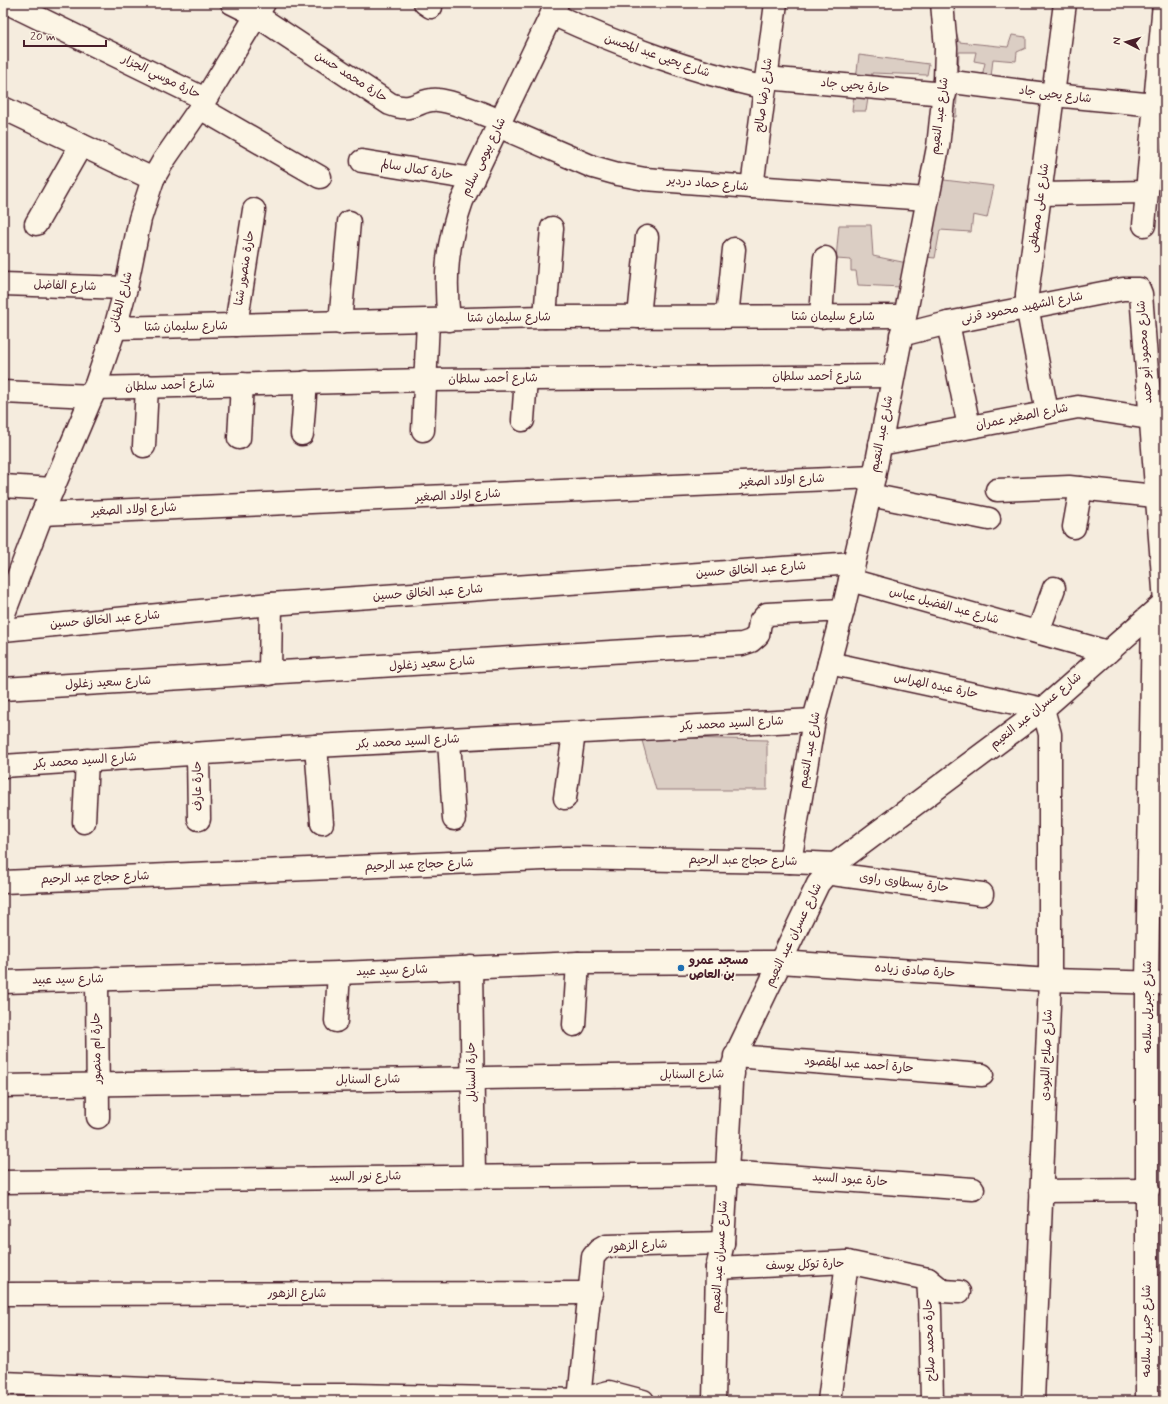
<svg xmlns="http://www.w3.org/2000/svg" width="1168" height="1404" viewBox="0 0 1168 1404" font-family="Mynerve,'Playpen Sans Arabic',sans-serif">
<rect width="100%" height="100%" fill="#f5ecde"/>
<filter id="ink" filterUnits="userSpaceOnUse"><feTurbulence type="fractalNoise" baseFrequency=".025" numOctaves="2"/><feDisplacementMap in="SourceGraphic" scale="8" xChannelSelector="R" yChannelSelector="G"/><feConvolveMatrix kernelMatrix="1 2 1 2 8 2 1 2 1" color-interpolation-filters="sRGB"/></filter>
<g filter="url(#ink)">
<g fill="#dbcec4" stroke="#927678">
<polygon points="954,24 959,42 1008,47 1012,35 1026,37 1026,48 1017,52 1016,61 993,59 991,77 982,76 985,63 974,61 976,52 959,52 956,117 938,117"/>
<polygon points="859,55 929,64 927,75 872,73 866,111 852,111"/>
<polygon points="937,119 953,120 944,180 994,186 987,218 973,215 971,232 940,230 935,258 916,256"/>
<polygon points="839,225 871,225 873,256 907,263 902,287 858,285 856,271 851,271 851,260 836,259"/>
<polygon points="641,737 767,740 767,790 656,790"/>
</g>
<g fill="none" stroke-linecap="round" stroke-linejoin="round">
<g stroke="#4a1f2b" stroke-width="25">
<g id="street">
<polyline points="8,3 205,99"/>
<path d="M 232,3 L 256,15 L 390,104 C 415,114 418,98 438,100 C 454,101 485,115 501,121"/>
<polyline points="425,3 431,7"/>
<path d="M 552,14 C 624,47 688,70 765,88"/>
<polyline points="766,78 945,94"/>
<polyline points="945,81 1054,95 1165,106"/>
<polyline points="3,108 153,179"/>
<polyline points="200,108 320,177"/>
<polyline points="498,126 593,167 618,174 645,179 752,187 927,199"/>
<polyline points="362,161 473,179"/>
<polyline points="752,187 776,3"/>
<polyline points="1041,194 1147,192"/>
<polyline points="36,224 81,145"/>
<polyline points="1144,225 1164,3"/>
<polyline points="3,284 126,288"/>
<polyline points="545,317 552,228"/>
<polyline points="639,317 647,237"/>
<polyline points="727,317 734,249"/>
<polyline points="821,317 825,258"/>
<path d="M 449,320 C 444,276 447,243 462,201 L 557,3"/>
<polyline points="340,323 349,222"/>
<polyline points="948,323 969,427"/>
<polyline points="236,325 254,210"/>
<polyline points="115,328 545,317 904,316"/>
<polyline points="901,335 948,323 1123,289 1139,289 1141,294 1165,602"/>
<polyline points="94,388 427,380 893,376"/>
<polyline points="3,392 92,396"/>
<polyline points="1047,412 1027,306 1027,294 1065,3"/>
<polyline points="523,420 526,379"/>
<polyline points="423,430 428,321"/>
<polyline points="302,434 306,382"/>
<polyline points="239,438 242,384"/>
<polyline points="880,444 1078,407 1162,420"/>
<polyline points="144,446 147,386"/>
<polyline points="3,486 53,489"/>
<polyline points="997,490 1069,487 1155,496"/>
<polyline points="870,495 989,519"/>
<polyline points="42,514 874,477"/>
<polyline points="1074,527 1081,488"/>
<polyline points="850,580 1108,652"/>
<polyline points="3,616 42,514 92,396 115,328 126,288 140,219 153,179 164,160 200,108 264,3"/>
<polyline points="3,630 271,604 854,563"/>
<polyline points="1038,632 1054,588"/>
<polyline points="829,663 1043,709 1050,734 1050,980 1033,1401"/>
<polyline points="270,674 271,604"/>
<polyline points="3,689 742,644 751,641 758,635 760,622 767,614 843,610"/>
<polyline points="449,740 454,819"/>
<polyline points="316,746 322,823"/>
<polyline points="198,754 199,819"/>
<polyline points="3,766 316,746 814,720"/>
<polyline points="565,798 574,733"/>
<polyline points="84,822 87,760"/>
<polyline points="790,862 814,720 843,610 874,477 938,147 945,81 946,48 942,3"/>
<polyline points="825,873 982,894"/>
<polyline points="3,882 567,858 790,862 835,864"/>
<polyline points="471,967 474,1176"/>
<polyline points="97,979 98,1117"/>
<polyline points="3,982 339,973 578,963 780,962 1050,980 1165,983"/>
<polyline points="336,1021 339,973"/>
<polyline points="574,1025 578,963"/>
<polyline points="735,1056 982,1075"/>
<polyline points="3,1086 733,1074"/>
<polyline points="726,1172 973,1189"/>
<polyline points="3,1182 726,1174"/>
<polyline points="1041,1191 1148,1190"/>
<polyline points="717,1268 847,1262 928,1279 943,1291 959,1292"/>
<polyline points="928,1279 930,1310 932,1401"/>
<polyline points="3,1294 591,1293"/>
<polyline points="3,1383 291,1395 354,1395 579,1400 609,1392 643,1401"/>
<polyline points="579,1400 593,1257 599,1250 606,1246 723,1243"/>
<polyline points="714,1401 717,1268 723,1243 733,1065 740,1046 818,884 835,864 1043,709 1165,602"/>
<polyline points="829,1401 847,1262"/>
<polyline points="1147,1401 1147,983 1153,613"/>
</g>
</g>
<use href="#street" stroke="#fcf5e5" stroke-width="22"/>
</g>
</g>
<circle fill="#1f6fb2" stroke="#fcf5e5" stroke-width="1.5" cx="681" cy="968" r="4"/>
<g text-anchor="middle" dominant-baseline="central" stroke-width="3" stroke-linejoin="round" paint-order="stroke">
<g font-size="12" fill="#4a1f2b" stroke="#fcf5e5">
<text transform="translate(657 56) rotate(19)">شارع يحيى عبد المحسن</text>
<text transform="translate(161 77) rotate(26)">حارة موسي الجزار</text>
<text transform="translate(351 77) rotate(33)">حارة محمد حسن</text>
<text transform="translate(855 86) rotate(5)">حارة يحيى جاد</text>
<text transform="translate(764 95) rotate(-83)">شارع رضا صالح</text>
<text transform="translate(1055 95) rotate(7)">شارع يحيى جاد</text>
<text transform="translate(940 116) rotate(-83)">شارع عبد النعيم</text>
<text transform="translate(484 157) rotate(-64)">شارع بيومى سلام</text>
<text transform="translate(417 170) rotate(9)">حارة كمال سالم</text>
<text transform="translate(708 184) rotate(5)">شارع حماد دردير</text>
<text transform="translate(1039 208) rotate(-82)">شارع على مصطفى</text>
<text transform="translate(245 268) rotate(-81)">حارة منصور شتا</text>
<text transform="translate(65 286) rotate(2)">شارع الفاضل</text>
<text transform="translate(121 302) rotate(-75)">شارع الطنانى</text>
<text transform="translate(1022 308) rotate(-11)">شارع الشهيد محمود قرنى</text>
<text x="833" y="317">شارع سليمان شتا</text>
<text transform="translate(509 318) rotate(-1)">شارع سليمان شتا</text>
<text transform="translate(186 327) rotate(-1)">شارع سليمان شتا</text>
<text transform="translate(1145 352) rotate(-94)">شارع محمود أبو حمد</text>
<text x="817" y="377">شارع أحمد سلطان</text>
<text transform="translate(493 379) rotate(-1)">شارع أحمد سلطان</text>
<text transform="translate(170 386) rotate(-2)">شارع أحمد سلطان</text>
<text transform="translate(1022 417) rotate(-11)">شارع الصغير عمران</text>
<text transform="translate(882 434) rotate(-79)">شارع عبد النعيم</text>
<text transform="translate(782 481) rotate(-3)">شارع اولاد الصغير</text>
<text transform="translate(458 496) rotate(-3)">شارع اولاد الصغير</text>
<text transform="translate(134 510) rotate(-3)">شارع اولاد الصغير</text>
<text transform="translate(751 570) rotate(-4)">شارع عبد الخالق حسين</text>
<text transform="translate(428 593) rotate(-4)">شارع عبد الخالق حسين</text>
<text transform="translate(944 606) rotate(15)">شارع عبد الفضيل عباس</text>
<text transform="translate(105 620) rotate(-5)">شارع عبد الخالق حسين</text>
<text transform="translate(432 664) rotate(-4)">شارع سعيد زغلول</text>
<text transform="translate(108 683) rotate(-3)">شارع سعيد زغلول</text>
<text transform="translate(936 686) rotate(12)">حارة عبده الهراس</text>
<text transform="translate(1036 711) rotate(-39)">شارع عسران عبد النعيم</text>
<text transform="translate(732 724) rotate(-3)">شارع السيد محمد بكر</text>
<text transform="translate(408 742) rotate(-3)">شارع السيد محمد بكر</text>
<text transform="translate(810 750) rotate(-80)">شارع عبد النعيم</text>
<text transform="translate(85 761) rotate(-4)">شارع السيد محمد بكر</text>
<text transform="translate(198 786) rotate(-91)">حارة عارف</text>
<text transform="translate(743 861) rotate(1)">شارع حجاج عبد الرحيم</text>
<text transform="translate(419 865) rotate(-2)">شارع حجاج عبد الرحيم</text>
<text transform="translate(95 878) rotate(-2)">شارع حجاج عبد الرحيم</text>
<text transform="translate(904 883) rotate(7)">حارة بسطاوى راوى</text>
<text transform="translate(794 935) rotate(-64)">شارع عسران عبد النعيم</text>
<text transform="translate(392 971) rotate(-2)">شارع سيد عبيد</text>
<text transform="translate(915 971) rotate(4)">حارة صادق زياده</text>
<text transform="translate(68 980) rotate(-1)">شارع سيد عبيد</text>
<text transform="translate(1148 1007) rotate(-90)">شارع جبريل سلامه</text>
<text transform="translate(97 1048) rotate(-91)">حارة ام منصور</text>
<text transform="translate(1047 1055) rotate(-88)">شارع صلاح اللبودى</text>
<text transform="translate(859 1065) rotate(4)">حارة أحمد عبد المقصود</text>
<text transform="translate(472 1072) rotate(-91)">حارة السنابل</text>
<text transform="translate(692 1075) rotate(-1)">شارع السنابل</text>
<text transform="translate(368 1080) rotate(-1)">شارع السنابل</text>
<text transform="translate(365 1177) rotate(-1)">شارع نور السيد</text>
<text transform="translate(850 1180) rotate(4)">حارة عبود السيد</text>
<text transform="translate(638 1246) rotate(-3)">شارع الزهور</text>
<text transform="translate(720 1257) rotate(-86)">شارع عسران عبد النعيم</text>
<text transform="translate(805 1265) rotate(-2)">حارة توكل يوسف</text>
<text x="297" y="1294">شارع الزهور</text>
<text transform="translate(1147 1331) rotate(-90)">شارع جبريل سلامه</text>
<text transform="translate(930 1340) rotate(-92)">حارة محمد صلاح</text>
</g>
<g font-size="12" font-weight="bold" fill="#4a1f2b" stroke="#fcf5e5" text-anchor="start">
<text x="689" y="961">مسجد عمرو<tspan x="689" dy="14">بن العاص</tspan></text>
</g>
</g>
<rect width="1168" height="1404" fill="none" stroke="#fcf5e5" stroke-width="16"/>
<rect x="8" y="8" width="1152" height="1388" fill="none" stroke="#4a1f2b" stroke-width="1.5" filter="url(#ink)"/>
<g transform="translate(1126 42) rotate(276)" stroke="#fcf5e5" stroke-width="3" paint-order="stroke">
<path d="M0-3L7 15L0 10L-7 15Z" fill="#4a1f2b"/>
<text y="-6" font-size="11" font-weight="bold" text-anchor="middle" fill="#4a1f2b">N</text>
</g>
<path d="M24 40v6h82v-6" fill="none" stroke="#4a1f2b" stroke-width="2"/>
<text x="30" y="40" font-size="12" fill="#4a1f2b" stroke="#fcf5e5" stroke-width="3" paint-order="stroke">20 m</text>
</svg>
